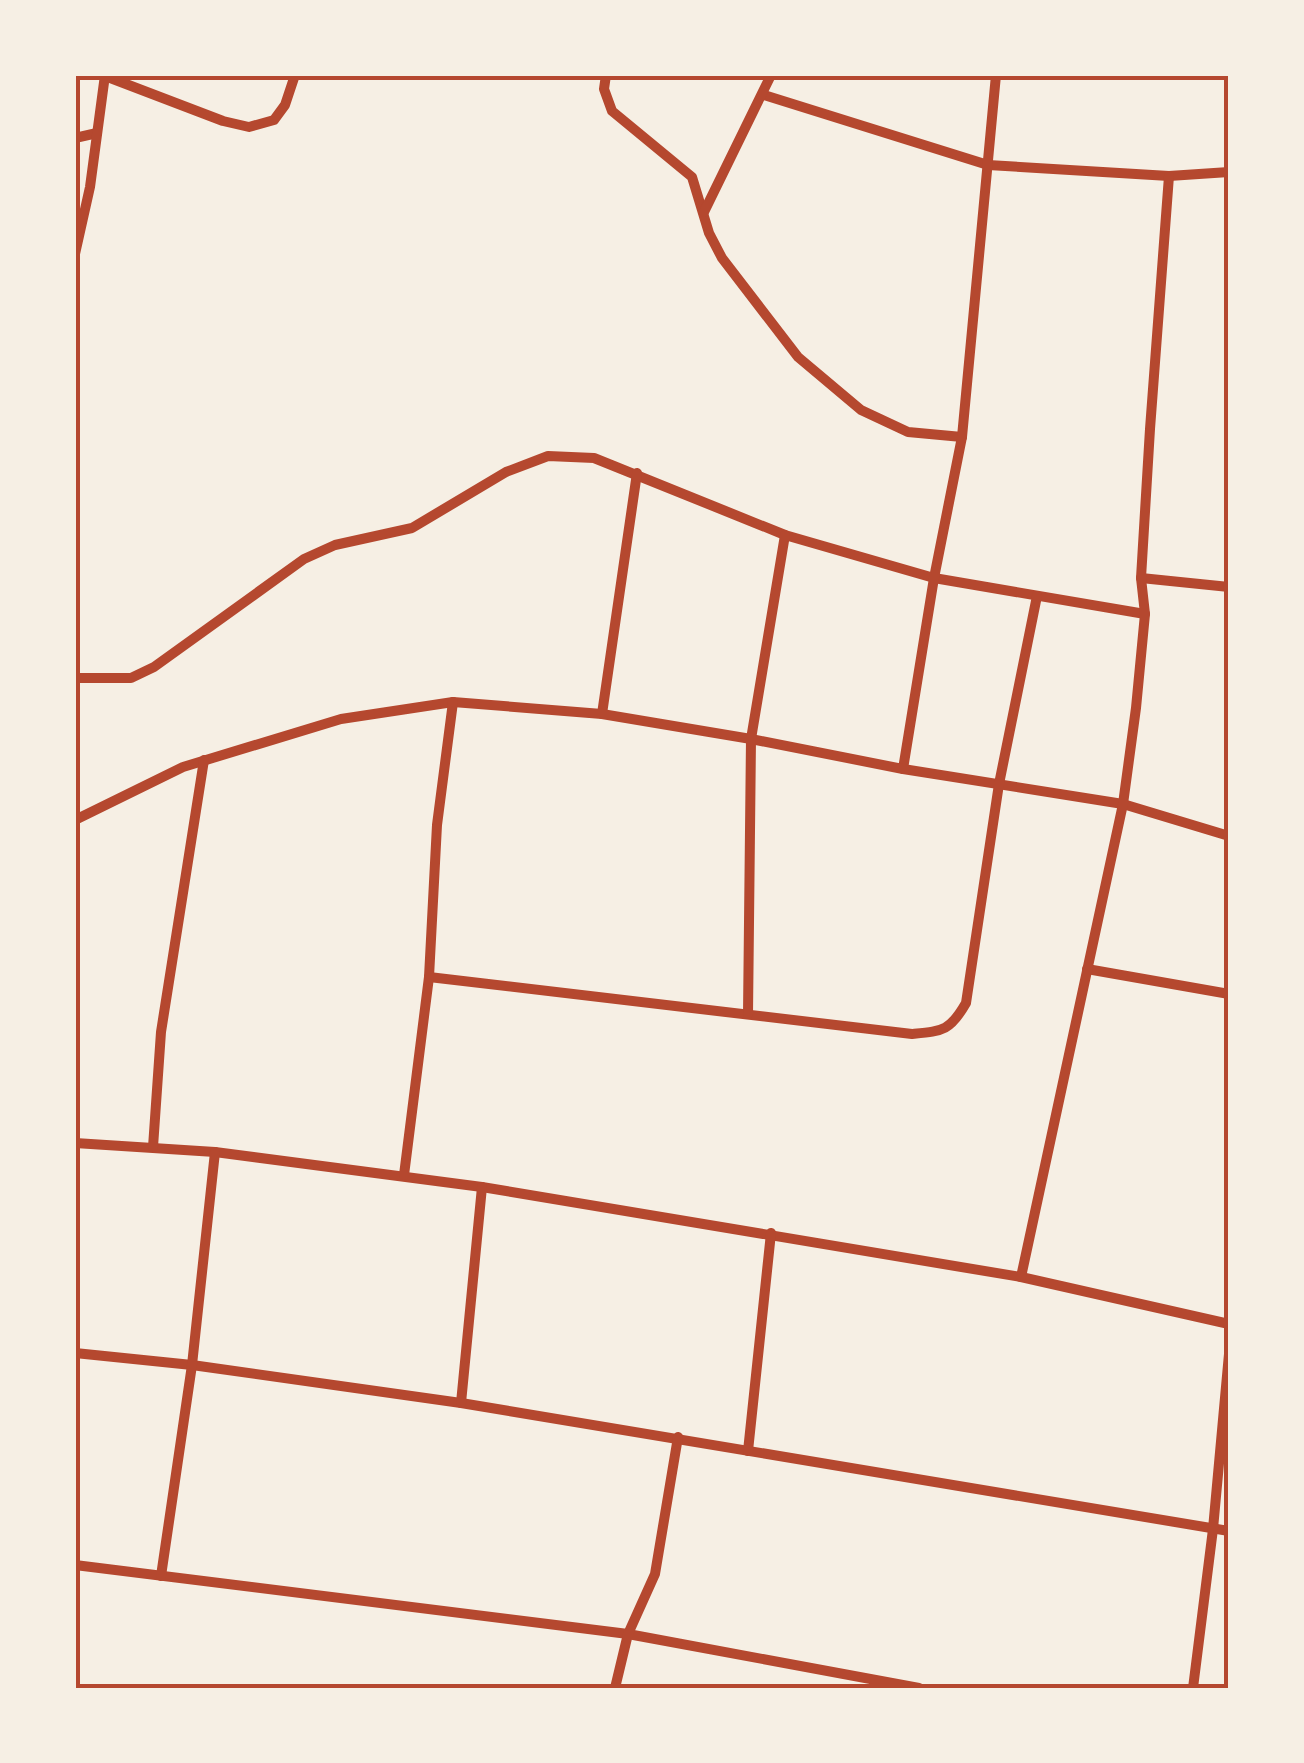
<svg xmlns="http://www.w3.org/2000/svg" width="1304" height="1763" viewBox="0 0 1304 1763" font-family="'Titillium Web',sans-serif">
<rect width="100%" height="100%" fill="#f6efe4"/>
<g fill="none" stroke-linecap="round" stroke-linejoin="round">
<g stroke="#b5482f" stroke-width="10">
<polyline points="606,75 604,89 612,111 692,177 709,233 722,258 798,357 861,410 908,432 962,437"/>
<polyline points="105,76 223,121 249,127 274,120 285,105 295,75"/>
<polyline points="764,95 988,165 1169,176 1229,172"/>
<polyline points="75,138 97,133"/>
<polyline points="704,212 771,75"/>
<polyline points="75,254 90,187 105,75"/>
<polyline points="1141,578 1229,587"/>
<polyline points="75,678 131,678 154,667 304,559 335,545 412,528 506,472 548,456 594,458 785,535 934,578 1145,614"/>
<polyline points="602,714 637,473"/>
<polyline points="903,769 934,578 962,437 996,75"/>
<polyline points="75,820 183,767 341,719 453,702 602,714 751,739 903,769 1123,804 1229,836"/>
<polyline points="1087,969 1229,994"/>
<path d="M 429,977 L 912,1034 C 943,1031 950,1031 966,1003 L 999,784 L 1037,596"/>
<polyline points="748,1014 751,739 785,535"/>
<polyline points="75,1143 215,1152 482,1187 1021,1277 1229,1324"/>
<polyline points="153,1147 161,1032 204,760"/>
<polyline points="404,1175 429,977 437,825 453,702"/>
<polyline points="1021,1277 1123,804 1136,708 1145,614 1141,578 1150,429 1169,176"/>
<polyline points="75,1353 192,1365 461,1403 1229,1531"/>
<polyline points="461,1403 482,1187"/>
<polyline points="748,1451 771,1233"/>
<polyline points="75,1565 628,1634 919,1688"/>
<polyline points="161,1576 192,1365 215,1152"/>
<polyline points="615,1688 628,1634 655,1574 678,1437"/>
<polyline points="1193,1688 1213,1529 1229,1354"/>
</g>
</g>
<rect width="1304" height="1763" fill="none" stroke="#f6efe4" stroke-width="155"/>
<rect x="78" y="78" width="1148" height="1608" fill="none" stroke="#b5482f" stroke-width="4"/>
</svg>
